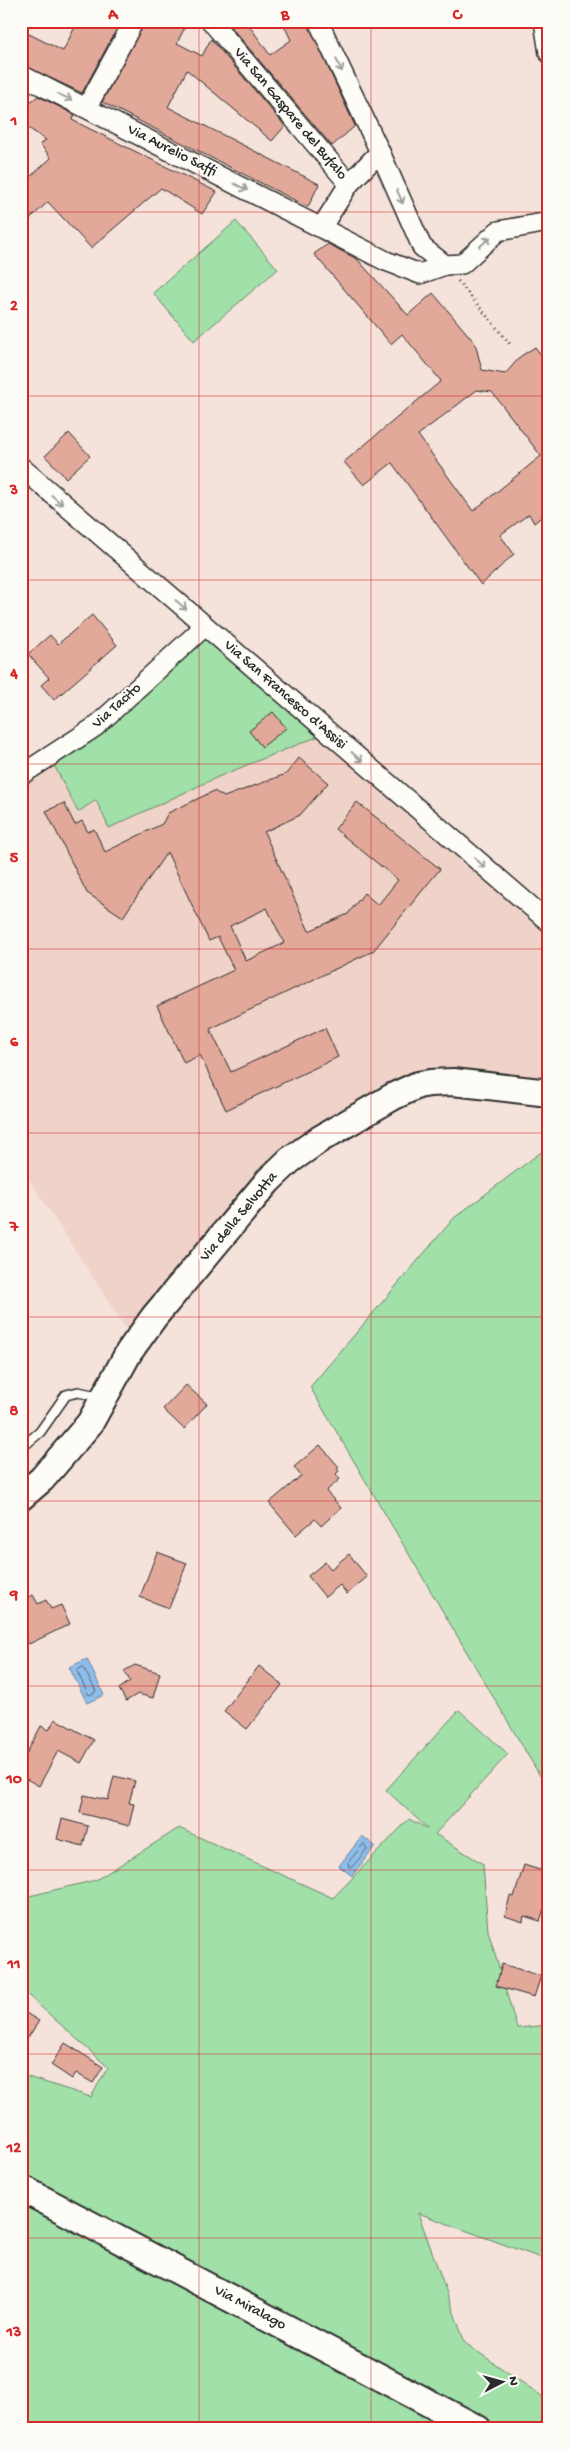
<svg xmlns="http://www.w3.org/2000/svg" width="570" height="2450" viewBox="0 0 570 2450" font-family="'Gochi Hand',sans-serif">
<rect width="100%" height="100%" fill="#f5e3db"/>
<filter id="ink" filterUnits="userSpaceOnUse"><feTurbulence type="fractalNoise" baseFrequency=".02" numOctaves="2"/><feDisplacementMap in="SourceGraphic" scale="10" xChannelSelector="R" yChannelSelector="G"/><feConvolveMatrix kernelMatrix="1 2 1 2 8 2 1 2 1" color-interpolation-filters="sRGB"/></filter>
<g filter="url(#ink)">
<polygon fill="#efd2c8" points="207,634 549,936 549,1079 455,1070 418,1071 389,1083 290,1143 262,1171 129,1333 21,1167 21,780"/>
<g fill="#a1e0a8" stroke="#66866a">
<polygon points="236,221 278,269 194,341 153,293"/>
<polygon points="207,637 319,736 220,776 109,828 96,800 78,812 53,763 97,735"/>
<polygon points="549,1146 549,1791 310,1387 454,1218"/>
<polygon points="459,1710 508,1754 435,1834 483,1864 488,1931 517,2028 549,2025 549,2261 418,2213 465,2343 549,2401 549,2429 21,2429 21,2082 25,2076 91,2097 108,2067 21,1989 21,1898 96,1880 179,1828 333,1898 409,1819 428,1829 386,1790"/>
</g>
<g fill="#8fbdea" stroke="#67839e">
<polygon points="87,1659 104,1695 87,1703 69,1667"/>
<polygon points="362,1836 375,1846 352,1876 339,1866"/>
</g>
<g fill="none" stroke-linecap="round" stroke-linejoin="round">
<g stroke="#536577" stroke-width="1">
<polygon points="83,1667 96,1691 91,1695 88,1694 77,1671"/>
<polygon points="364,1844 367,1849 352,1867 349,1867 348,1863"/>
</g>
</g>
<g fill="#e2a99b" stroke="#2b2b2b" fill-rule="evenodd">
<polygon points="78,21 121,21 82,93 21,64 21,30 63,51"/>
<polygon points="145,21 188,21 177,43 202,56 211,39 285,126 272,141 187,70 168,107 319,184 308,207 102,102"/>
<polygon points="239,21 246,21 270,55 291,40 282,21 307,21 355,126 332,146 230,26"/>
<polygon points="38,96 75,115 72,120 217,192 202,214 161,188 91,248 48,202 21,227 21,185 51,158 40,144 46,140 21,123 21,109"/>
<path d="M 328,244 L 357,259 L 408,315 L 433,293 L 475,343 L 482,370 L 505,374 L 521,356 L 535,347 L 549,365 L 549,511 L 534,523 L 529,514 L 500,535 L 514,554 L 481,585 L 392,463 L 364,485 L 344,462 L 441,381 L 402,334 L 391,344 L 314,254 ZM 477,390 L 492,392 L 541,456 L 473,511 L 418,435 Z"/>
<polygon points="69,433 90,456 66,478 45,456"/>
<polygon points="92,615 117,645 54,700 41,685 49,678 28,654 50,635 58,644"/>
<polygon points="273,712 286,728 262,747 249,731"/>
<path d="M 299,758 L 328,783 L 300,815 L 264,832 L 309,931 L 348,914 L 364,893 L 378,905 L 398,880 L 335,829 L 357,802 L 440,869 L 373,951 L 210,1029 L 231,1072 L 325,1028 L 338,1057 L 226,1110 L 200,1055 L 184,1063 L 157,1006 L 234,970 L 218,937 L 209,941 L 167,852 L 123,917 L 87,893 L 46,811 L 64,803 L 75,825 L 82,821 L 88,832 L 94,829 L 105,852 L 162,824 L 168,813 L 214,791 L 224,797 L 286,774 ZM 267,908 L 284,943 L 246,961 L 230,926 Z"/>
<polygon points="186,1385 207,1404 184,1429 163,1409"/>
<polygon points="320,1445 339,1467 337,1469 339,1471 336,1474 340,1479 326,1491 341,1508 321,1526 315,1519 296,1535 269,1503 301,1476 294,1467"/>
<polygon points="157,1552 187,1563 169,1608 140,1597"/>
<polygon points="349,1554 367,1577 347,1594 340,1585 325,1597 308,1576 325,1562 331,1569"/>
<polygon points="33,1595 38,1604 46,1600 51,1609 61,1605 70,1624 29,1644 21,1628 21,1601"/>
<polygon points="135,1665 160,1673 153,1698 138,1694 126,1701 119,1689 130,1681 124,1671"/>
<polygon points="259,1666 282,1685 247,1729 224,1711"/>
<polygon points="55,1719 94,1740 81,1763 58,1751 39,1786 21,1776 21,1764 41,1726 49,1730"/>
<polygon points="114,1776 135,1781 129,1803 134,1804 129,1826 80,1813 84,1795 108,1800"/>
<polygon points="62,1819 88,1826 83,1846 57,1839"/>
<polygon points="524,1865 549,1873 549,1893 540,1921 524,1916 523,1922 505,1916 510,1896 514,1897"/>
<polygon points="502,1964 541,1976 534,1997 496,1986"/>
<polygon points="21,2010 39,2021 21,2048"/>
<polygon points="65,2043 103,2067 93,2083 76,2073 72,2079 51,2065"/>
</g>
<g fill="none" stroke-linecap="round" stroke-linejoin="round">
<g stroke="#2b2b2b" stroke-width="12">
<polyline id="lane" points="21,1448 40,1432 66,1395 78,1392 102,1397"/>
</g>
<g stroke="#2b2b2b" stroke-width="22">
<g id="street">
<polyline points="211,21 349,184"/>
<polyline points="318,21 380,152 422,247 445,265"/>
<polyline points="544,21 549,53"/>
<polyline points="21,75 386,261 420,274 445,265 462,264 498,231 549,222"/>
<polyline points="87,107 134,21"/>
<polyline points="321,228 349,184 380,152"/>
<polyline points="21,467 549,922"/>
<polyline points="21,775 95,727 205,626"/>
</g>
</g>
<g stroke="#2b2b2b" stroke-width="30">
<g id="secondary">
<polyline points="21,1497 42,1479 90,1423 129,1352 154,1317 268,1181 290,1160 320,1139 394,1096 418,1085 430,1083 453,1082 549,1093"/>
<polyline points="21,2188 478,2429"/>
</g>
</g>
<polyline stroke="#2b2b2b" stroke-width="3" stroke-dasharray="1 4" stroke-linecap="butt" points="458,281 510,344"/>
<use href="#lane" stroke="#fdfcf7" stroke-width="9"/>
<use href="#street" stroke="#fdfcf7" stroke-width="19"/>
<use href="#secondary" stroke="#fdfcf7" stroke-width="26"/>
</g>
<defs><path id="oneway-shaft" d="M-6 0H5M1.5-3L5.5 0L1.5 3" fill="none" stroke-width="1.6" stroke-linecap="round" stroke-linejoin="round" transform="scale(1.25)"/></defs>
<g stroke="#9e9e9b">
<use href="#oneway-shaft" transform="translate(339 65) rotate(65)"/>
<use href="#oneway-shaft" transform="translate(65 97) rotate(25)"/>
<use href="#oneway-shaft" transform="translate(241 187) rotate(27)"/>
<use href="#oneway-shaft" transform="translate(400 197) rotate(67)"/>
<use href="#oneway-shaft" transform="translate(485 242) rotate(-42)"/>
<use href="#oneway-shaft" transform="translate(57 500) rotate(41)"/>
<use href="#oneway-shaft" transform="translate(181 605) rotate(41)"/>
<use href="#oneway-shaft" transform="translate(357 757) rotate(41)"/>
<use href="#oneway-shaft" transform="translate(480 863) rotate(41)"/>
</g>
</g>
<path fill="none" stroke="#d62828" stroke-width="1" stroke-opacity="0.55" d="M 199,21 L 199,2429M 371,21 L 371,2429M 21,212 L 549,212M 21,396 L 549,396M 21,580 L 549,580M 21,764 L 549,764M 21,949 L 549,949M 21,1133 L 549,1133M 21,1317 L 549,1317M 21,1501 L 549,1501M 21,1686 L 549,1686M 21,1870 L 549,1870M 21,2054 L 549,2054M 21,2238 L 549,2238"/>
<g text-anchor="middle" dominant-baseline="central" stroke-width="4" stroke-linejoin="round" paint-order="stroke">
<g font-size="15" fill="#2b2b2b" stroke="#fdfcf7">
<text transform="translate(290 114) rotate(50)">Via San Gaspare del Bufalo</text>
<text transform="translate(172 151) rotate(27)">Via Aurelio Saffi</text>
<text transform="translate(285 695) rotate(41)">Via San Francesco d'Assisi</text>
<text transform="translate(117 706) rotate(-42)">Via Tacito</text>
<text transform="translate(239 1217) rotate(-50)">Via della Selvotta</text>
<text transform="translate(250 2308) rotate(28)">Via Miralago</text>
</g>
</g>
<rect width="570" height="2450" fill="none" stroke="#fdfcf7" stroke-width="55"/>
<g transform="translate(502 2382) rotate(84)" stroke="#fdfcf7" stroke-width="4" paint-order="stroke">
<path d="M0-4L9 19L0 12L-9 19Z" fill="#2b2b2b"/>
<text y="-8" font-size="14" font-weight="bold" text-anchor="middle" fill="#2b2b2b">N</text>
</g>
<rect x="28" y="28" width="514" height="2394" fill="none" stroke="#d62828" stroke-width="2"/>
<g font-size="16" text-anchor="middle" font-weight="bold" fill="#d62828">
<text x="113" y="19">A</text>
<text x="285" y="19">B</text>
<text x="457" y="19">C</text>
<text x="14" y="125">1</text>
<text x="14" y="310">2</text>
<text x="14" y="494">3</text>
<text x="14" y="678">4</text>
<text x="14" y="862">5</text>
<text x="14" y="1046">6</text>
<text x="14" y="1231">7</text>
<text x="14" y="1415">8</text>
<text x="14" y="1599">9</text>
<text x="14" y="1783">10</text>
<text x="14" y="1968">11</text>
<text x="14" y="2152">12</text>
<text x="14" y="2336">13</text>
</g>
</svg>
